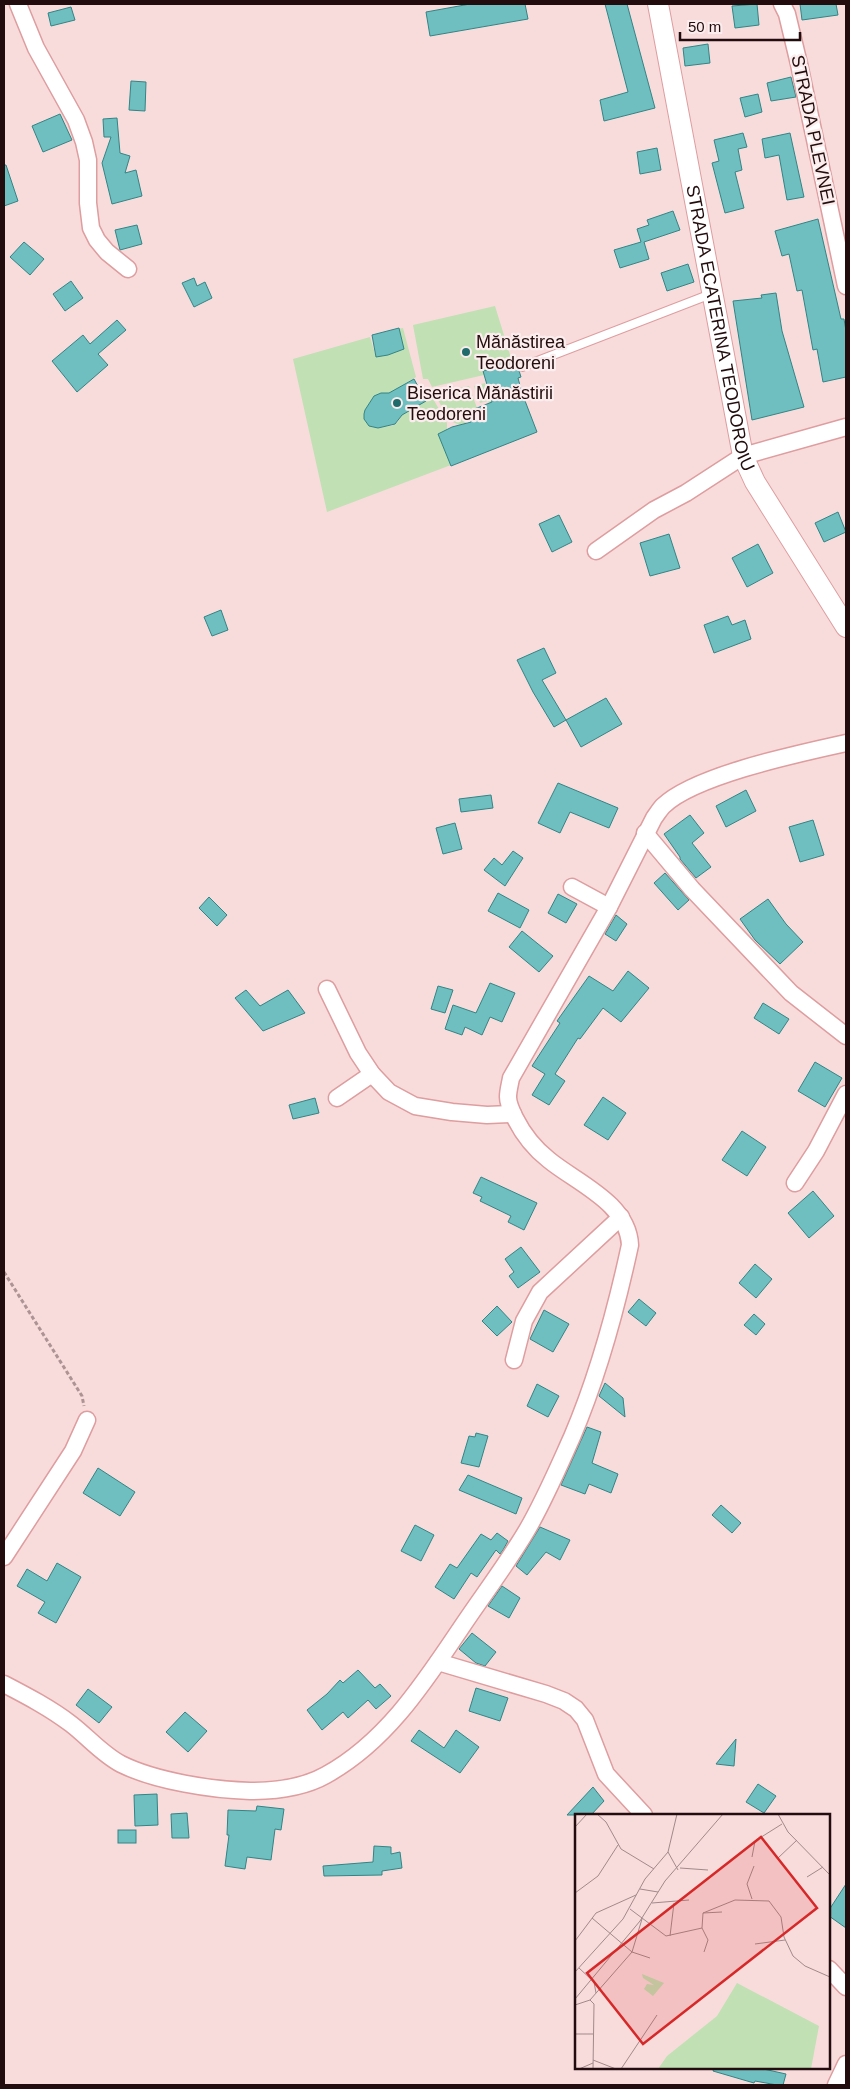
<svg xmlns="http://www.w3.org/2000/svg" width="850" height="2089" viewBox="0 0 850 2089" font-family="Helvetica,sans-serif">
<rect width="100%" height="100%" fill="#f8dcdc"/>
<g fill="#c1e0b4">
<polygon points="495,306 511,358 486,366 487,370 483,371 484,375 432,387 428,379 423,379 413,325"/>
<polygon points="403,328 416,377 388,394 381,393 374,396 365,410 364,419 366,422 373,427 392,426 398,422 401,416 432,397 447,423 447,430 438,434 451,465 327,512 293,359 370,337 376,357 396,352 398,329"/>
<polygon points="485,383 487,389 491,388 493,415 488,401 480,403 474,386"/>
<polygon points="469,386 477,408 471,420 460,425 450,421 434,393"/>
</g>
<g fill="#70bfc0" stroke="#328485">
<polygon points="470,4 525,4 528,19 430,36 426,12"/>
<polygon points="605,4 627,4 655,108 604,121 600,100 628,92"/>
<polygon points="757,4 759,25 735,28 732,6"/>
<polygon points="800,4 836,4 838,15 802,20"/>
<polygon points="71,7 75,20 51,26 48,13"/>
<polygon points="708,44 710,63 685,66 683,48"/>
<polygon points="791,77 796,97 771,101 767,83"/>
<polygon points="131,81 146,82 145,111 129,110"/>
<polygon points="758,94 762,112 745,117 740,98"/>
<polygon points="60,114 72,140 43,152 32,126"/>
<polygon points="117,118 120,153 130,156 125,173 136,170 142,196 112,204 102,163 111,137 104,137 103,119"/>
<polygon points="743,133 747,147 738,149 742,170 735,172 744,208 725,213 712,163 719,161 714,140"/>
<polygon points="790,133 804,197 787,200 779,155 765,158 762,139"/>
<polygon points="657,148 661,170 640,174 637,152"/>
<polygon points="4,165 6,165 18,201 4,206"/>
<polygon points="673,211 680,230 644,242 649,259 620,268 614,250 641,242 637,229 649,225 647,220"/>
<polygon points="818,219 841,319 844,319 846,331 846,377 823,382 817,349 813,350 802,290 797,291 789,254 782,256 775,231"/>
<polygon points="137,225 142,244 120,250 115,230"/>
<polygon points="24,242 44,259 30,275 10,257"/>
<polygon points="688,264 694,282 667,291 661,273"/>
<polygon points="194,278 197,286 205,282 212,298 194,307 182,283"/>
<polygon points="71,281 83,298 65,311 53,294"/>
<polygon points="776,293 782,331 804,407 752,420 733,301 762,298 761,295"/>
<polygon points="117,320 126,330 98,354 108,365 77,392 52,361 83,335 90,344"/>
<polygon points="399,328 404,349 388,355 376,357 372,335"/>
<polygon points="512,358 513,362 516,361 521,377 518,378 522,393 537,432 451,466 438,434 452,427 471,422 467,412 492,402 483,371 487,370 485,366"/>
<polygon points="414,379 426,401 402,415 395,424 378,428 369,426 364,419 364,414 365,410 374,396 381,393 389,393"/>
<polygon points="838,512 846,532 824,542 815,523"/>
<polygon points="559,515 572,542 552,552 539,524"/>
<polygon points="669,534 680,568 650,576 640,543"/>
<polygon points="758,544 773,573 747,587 732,558"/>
<polygon points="221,610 228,630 212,636 204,617"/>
<polygon points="728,616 732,625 745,620 751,639 714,653 704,625"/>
<polygon points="544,648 556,673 542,680 566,720 554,727 533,692 517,660"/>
<polygon points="606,698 622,724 581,747 566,720"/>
<polygon points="558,783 618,808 609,828 570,812 560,833 538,823"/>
<polygon points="746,790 756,811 726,827 716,806"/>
<polygon points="491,795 493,808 461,812 459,799"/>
<polygon points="690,815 704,833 692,843 711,867 696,878 680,859 680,857 664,834"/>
<polygon points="813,820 824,855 800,862 789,827"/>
<polygon points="455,823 462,849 443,854 436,828"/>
<polygon points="513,851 523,858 505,886 484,870 494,858 502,865"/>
<polygon points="665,873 689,900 678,910 654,883"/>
<polygon points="498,893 529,910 520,928 488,911"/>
<polygon points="558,894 577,904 566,923 548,913"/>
<polygon points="209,897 227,915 217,926 199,908"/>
<polygon points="768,899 786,924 803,942 780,964 755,940 740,919"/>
<polygon points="616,915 627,924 616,941 605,934"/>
<polygon points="522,931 553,956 539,972 509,947"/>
<polygon points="628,971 649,988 621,1022 603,1008 580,1039 578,1038 555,1074 565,1081 549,1105 532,1095 545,1074 532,1066 560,1023 557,1021 589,976 613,991"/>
<polygon points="490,983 515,993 502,1022 490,1017 482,1035 465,1027 462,1035 445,1029 453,1005 476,1013"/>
<polygon points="438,986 453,990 445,1013 431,1009"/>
<polygon points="246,990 260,1006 288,990 305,1013 263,1031 235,998"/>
<polygon points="763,1003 789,1019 779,1034 754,1018"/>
<polygon points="815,1062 842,1078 825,1107 798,1091"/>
<polygon points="603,1097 626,1113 608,1140 584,1125"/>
<polygon points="315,1098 319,1113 293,1119 289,1105"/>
<polygon points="742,1131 766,1147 747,1176 722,1160"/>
<polygon points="481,1177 537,1203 524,1230 508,1222 511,1216 480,1201 482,1197 473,1193"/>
<polygon points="813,1191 834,1216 809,1238 788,1213"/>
<polygon points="521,1247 540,1272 518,1288 509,1276 514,1272 505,1259"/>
<polygon points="755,1264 772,1279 756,1298 739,1283"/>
<polygon points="639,1299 656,1313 646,1326 628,1312"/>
<polygon points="497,1306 512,1322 497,1336 482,1321"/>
<polygon points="544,1310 569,1324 553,1352 530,1339"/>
<polygon points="754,1314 765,1324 756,1335 744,1325"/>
<polygon points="605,1383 623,1398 625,1417 599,1396"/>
<polygon points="537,1384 559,1396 548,1417 527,1406"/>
<polygon points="587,1427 601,1432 592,1463 618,1474 611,1493 589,1484 585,1494 561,1485"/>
<polygon points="476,1433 488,1436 479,1467 461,1463 469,1436 475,1437"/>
<polygon points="98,1468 135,1492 120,1516 83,1493"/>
<polygon points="468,1475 522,1498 516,1514 459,1490"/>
<polygon points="721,1505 741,1523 732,1533 712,1515"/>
<polygon points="415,1525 434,1535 421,1561 401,1551"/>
<polygon points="540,1527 570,1540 560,1560 546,1552 527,1575 516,1566"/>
<polygon points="497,1533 508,1541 503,1550 500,1554 496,1550 477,1577 471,1573 454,1599 435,1587 450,1564 457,1568 481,1534 491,1540"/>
<polygon points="57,1563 81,1577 56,1623 38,1613 45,1602 17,1586 27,1569 47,1581"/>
<polygon points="502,1586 520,1598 509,1618 488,1606"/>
<polygon points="472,1633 496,1652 485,1666 476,1663 459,1649"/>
<polygon points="358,1670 375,1688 380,1684 391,1696 376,1709 368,1700 348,1718 343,1712 322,1730 307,1710 327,1694 340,1680 343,1683"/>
<polygon points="476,1688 508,1698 500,1721 469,1711"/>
<polygon points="88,1689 112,1707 99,1723 76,1705"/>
<polygon points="185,1712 207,1731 188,1752 166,1732"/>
<polygon points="419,1730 444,1748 456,1730 479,1747 460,1773 411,1741"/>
<polygon points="736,1739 734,1766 716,1764"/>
<polygon points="758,1784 776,1796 764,1813 746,1802"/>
<polygon points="593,1787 604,1801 591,1815 567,1815"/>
<polygon points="157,1794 158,1825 135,1826 134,1795"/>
<polygon points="257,1806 284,1809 281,1830 275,1829 271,1860 247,1857 245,1869 225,1866 229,1835 227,1835 228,1810 256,1811"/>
<polygon points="187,1813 189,1838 172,1838 171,1814"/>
<rect x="118" y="1830" width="18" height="13"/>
<polygon points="374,1846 391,1847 391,1854 400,1852 402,1868 382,1871 382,1875 324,1876 323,1866 373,1862"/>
<polygon points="846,1884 846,1928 829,1916 829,1910"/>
<polygon points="714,2068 759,2068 786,2074 783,2085 777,2085 755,2081 754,2083 713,2071"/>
</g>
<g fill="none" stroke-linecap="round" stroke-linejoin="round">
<g stroke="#de9d9f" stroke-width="10">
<polyline id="service" points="522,367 711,294"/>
</g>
<g stroke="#de9d9f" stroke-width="19">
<g id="minor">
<polyline points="18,4 36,48 76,120 84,142 88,160 88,203 91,228 97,240 107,252 128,269"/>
<polyline points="782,4 787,14 799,64 846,286"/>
<polyline points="596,551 654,510 686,493 743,456 846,427"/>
<polyline points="645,833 692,889 791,993 846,1036"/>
<polyline points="572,887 609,907"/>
<polyline points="327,989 358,1053 372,1074 389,1092 415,1106 452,1112 487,1115 513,1114"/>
<polyline points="337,1098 372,1074"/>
<polyline points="795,1183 816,1151 846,1094"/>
<polyline points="514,1360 524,1321 540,1292 621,1217"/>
<polyline points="4,1557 73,1451 87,1420"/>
<polyline points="438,1662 546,1694 564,1701 576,1709 585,1720 606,1774 644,1815"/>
<path d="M 4,1684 C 27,1696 50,1708 71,1724 C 88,1737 102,1754 121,1764 C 155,1781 212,1790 250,1791 C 275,1791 305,1787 326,1775 C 386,1742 424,1683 461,1628 C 483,1595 507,1564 527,1530 C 544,1501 558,1468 572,1437 C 598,1376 616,1310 630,1245 C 628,1203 577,1183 549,1160 C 535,1149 523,1134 515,1118 C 512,1112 508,1103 508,1097 C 508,1091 510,1084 511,1078 L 609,907 L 654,818 C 657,814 660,809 663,806 C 695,775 801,753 846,743"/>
<polyline points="829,1969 846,1987"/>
<polyline points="836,2085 846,2064"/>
</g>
</g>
<g stroke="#de9d9f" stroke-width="22">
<g id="tertiary">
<path id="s1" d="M 658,4 L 743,456 L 755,482 L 846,627"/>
</g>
</g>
<polyline stroke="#ae9394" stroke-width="3" stroke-dasharray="4 2.5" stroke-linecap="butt" points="4,1272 82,1396 84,1406"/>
<use href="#service" stroke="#fff" stroke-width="8"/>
<use href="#minor" stroke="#fff" stroke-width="16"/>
<use href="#tertiary" stroke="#fff" stroke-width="20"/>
</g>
<g fill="#206c6d" stroke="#fbeded" stroke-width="2">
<circle cx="466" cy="352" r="5"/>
<circle cx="397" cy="403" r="5"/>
</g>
<g text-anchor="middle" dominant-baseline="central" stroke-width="4.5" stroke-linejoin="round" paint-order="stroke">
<g font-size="18" fill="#230c0e" stroke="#fbeded">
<text transform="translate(813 130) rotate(78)">STRADA PLEVNEI</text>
<text stroke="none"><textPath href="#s1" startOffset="330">STRADA ECATERINA TEODOROIU</textPath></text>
</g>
<g font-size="18" fill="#230c0e" stroke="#fbeded" text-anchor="start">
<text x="476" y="342">Mănăstirea<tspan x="476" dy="21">Teodoreni</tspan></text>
<text x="407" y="393">Biserica Mănăstirii<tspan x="407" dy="21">Teodoreni</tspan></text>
</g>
</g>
<g transform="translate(575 1814)">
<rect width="255" height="255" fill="#f8dcdc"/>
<path d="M 67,160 L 89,169 L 78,182 L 69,175 L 72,170 L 79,171 L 68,164 ZM 162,169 L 244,212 L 236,255 L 83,255 L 92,242 L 142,202 Z" fill="#c1e0b4"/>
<path fill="none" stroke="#a3898a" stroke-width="1" d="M 22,0 L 31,8 L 46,35 L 79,55M 203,0 L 213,18 L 255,61M 0,13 L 12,0M 93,38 L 103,56M 177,43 L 180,27 L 207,10M 203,44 L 222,26M 105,54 L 133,56M 232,63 L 248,53M 65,75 L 83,78M 0,79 L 23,62 L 43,31M 177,85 L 172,70 L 179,52M 77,89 L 114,86M 55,95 L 91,122 L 127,114M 128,99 L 160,86 L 194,87 L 206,103 L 209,123 L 218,142 L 230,152 L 255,163M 128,99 L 127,114 L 133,126 L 129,138M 128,99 L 147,98M 17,104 L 57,138 L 75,144M 95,122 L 99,89M 0,127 L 21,99 L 61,81M 180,130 L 210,126M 4,154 L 19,168 L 21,179M 0,158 L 48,105 L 70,65 L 93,38 L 102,0M 0,185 L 65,107 L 90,67 L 148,0M 15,186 L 57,138 L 67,105M 15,186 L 19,190 L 18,255M 0,191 L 15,186M 1,220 L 18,220M 18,246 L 41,255M 4,255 L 18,249M 46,255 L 82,201"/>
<path fill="#d62828" fill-opacity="0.15" stroke="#d62828" stroke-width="2.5" d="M 186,23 L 242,94 L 68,230 L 12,159 Z"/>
<rect width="255" height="255" fill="none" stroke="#230c0e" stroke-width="2.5"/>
</g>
<rect width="850" height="2089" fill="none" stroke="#230c0e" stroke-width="10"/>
<path d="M680 32v8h120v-8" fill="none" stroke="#230c0e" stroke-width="2.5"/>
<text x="688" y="32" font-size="15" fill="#230c0e" stroke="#fbeded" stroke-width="4" paint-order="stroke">50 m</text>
</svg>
